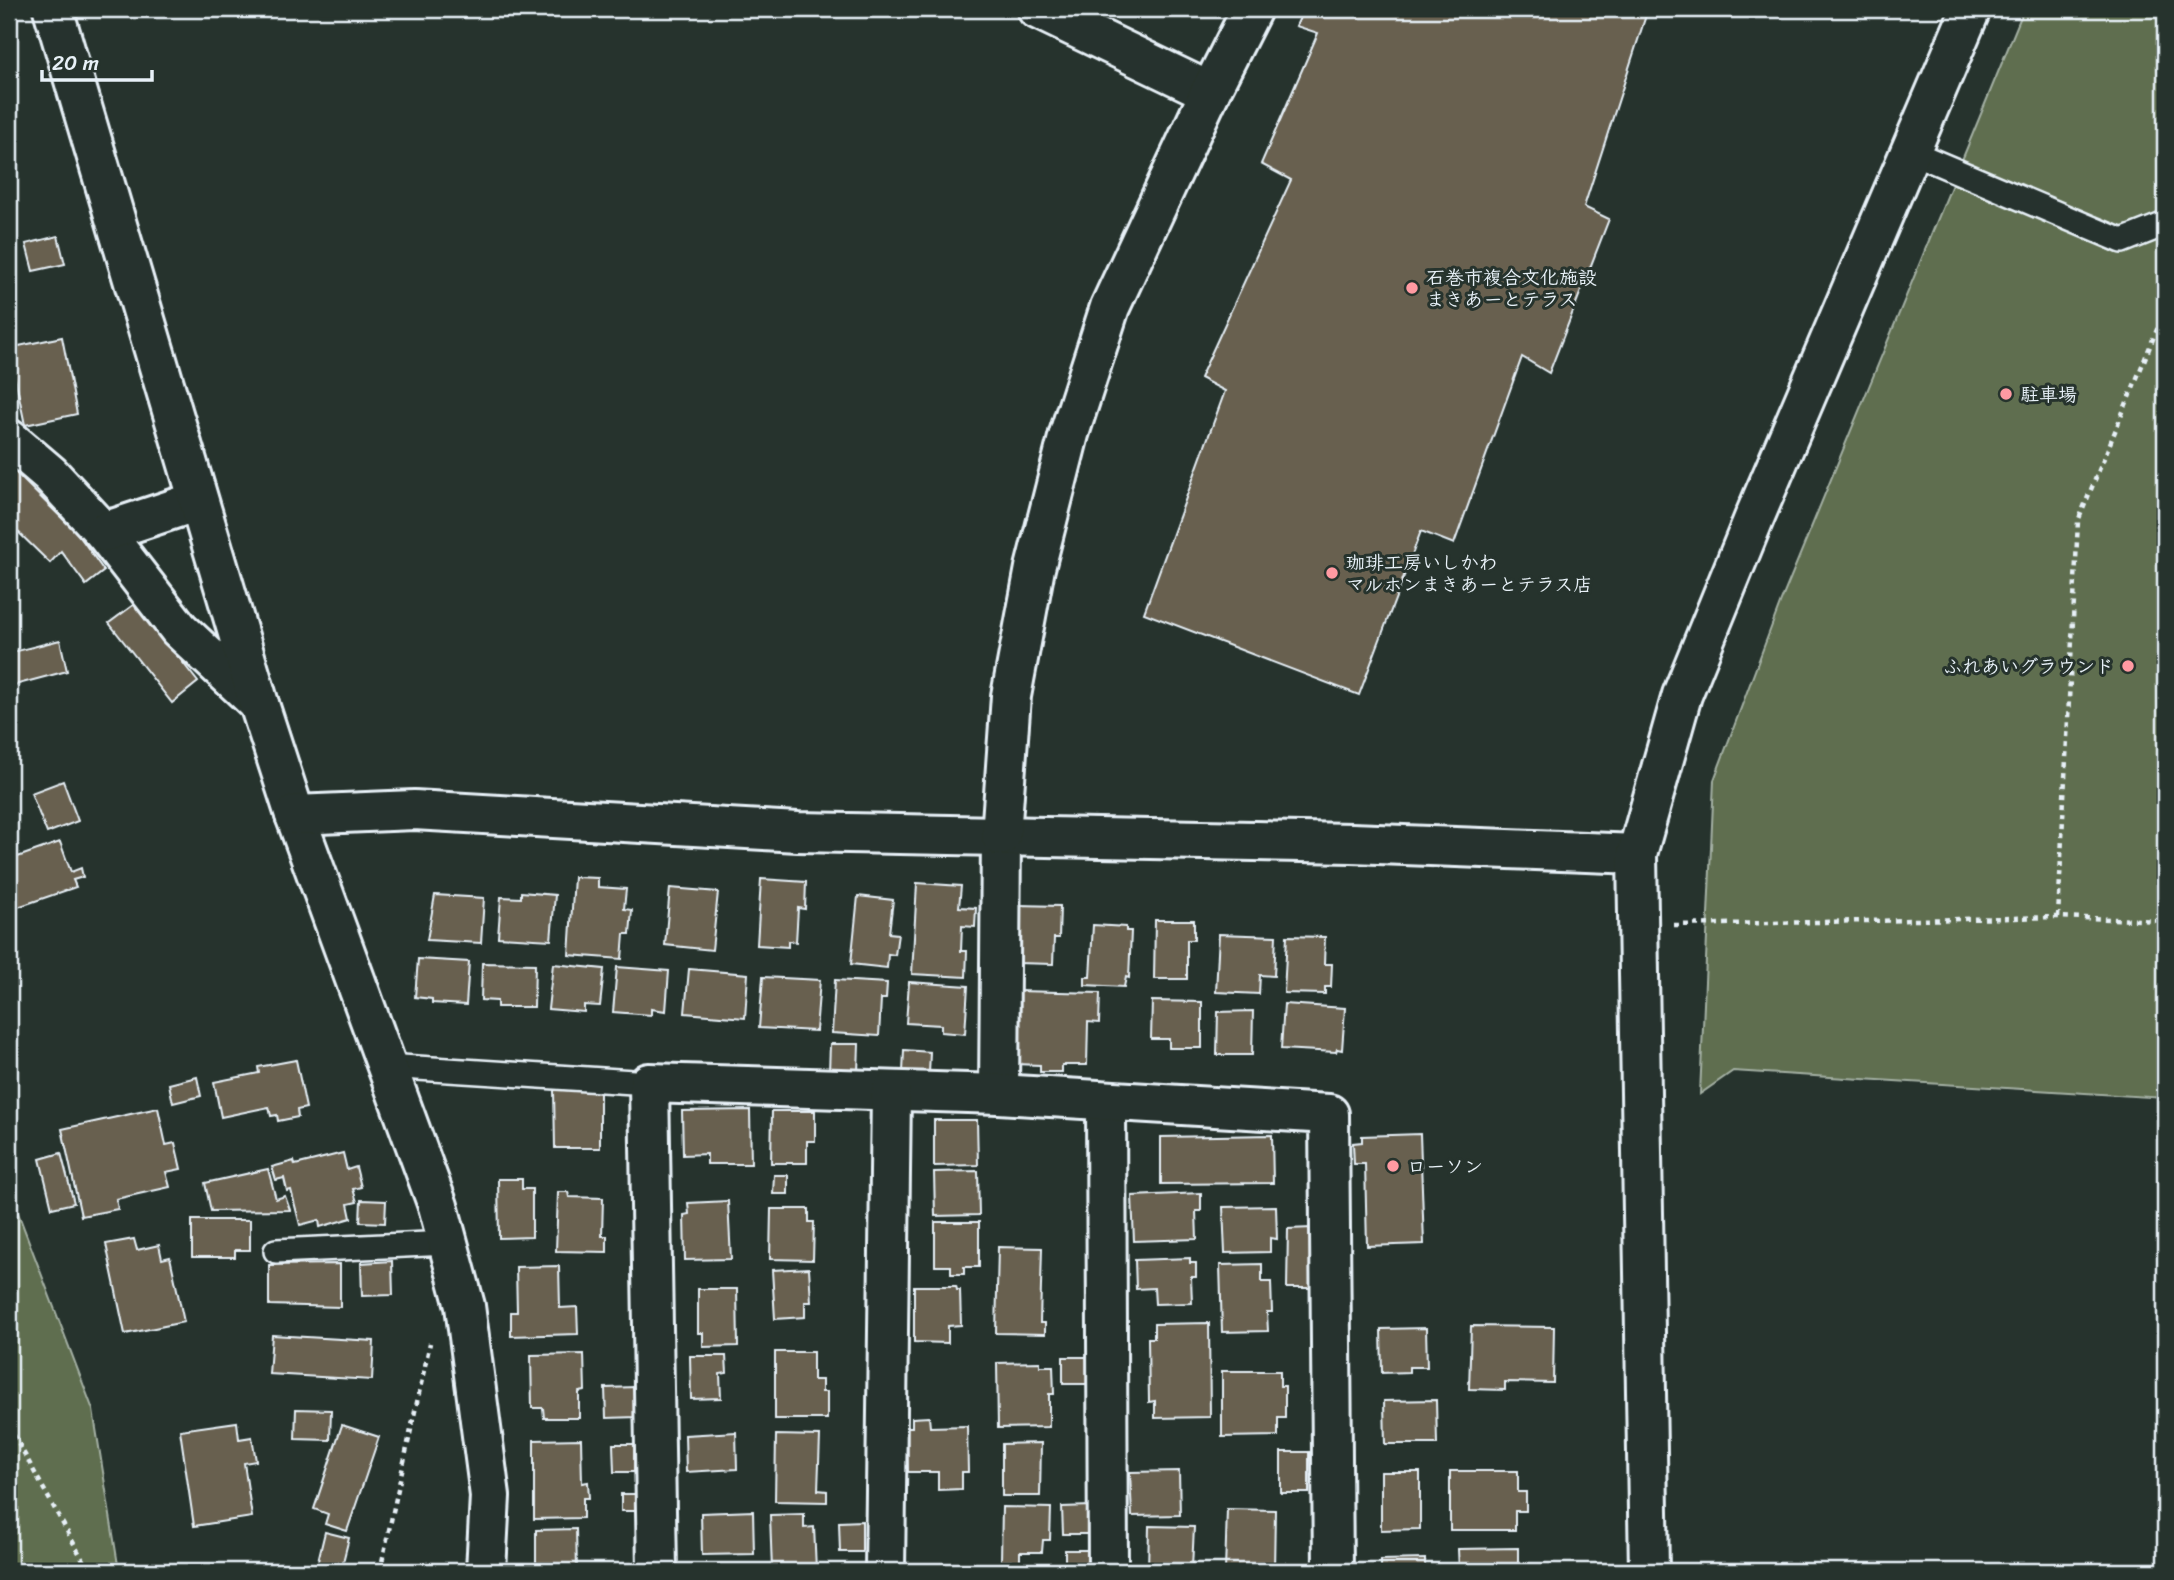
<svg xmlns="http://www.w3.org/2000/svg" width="2174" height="1580" viewBox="0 0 2174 1580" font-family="Sriracha,'Klee One',sans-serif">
<rect width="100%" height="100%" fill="#26332d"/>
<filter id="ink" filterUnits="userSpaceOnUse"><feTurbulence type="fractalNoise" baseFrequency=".0143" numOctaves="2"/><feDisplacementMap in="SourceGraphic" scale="14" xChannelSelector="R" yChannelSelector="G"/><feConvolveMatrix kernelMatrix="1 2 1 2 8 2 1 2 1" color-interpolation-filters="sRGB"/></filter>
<g filter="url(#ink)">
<g fill="#5f6e50" stroke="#a4b0a4" stroke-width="2">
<polygon points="2024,9 2165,9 2165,1098 1733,1071 1700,1094 1714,780 1781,601"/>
<polygon points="9,1189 93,1410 119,1571 9,1571"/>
</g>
<g fill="#67604f" stroke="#e8f1f8" stroke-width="2">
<polygon points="1304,9 1648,9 1584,207 1609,219 1549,373 1522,357 1454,544 1421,531 1359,695 1144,613 1225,391 1200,378 1291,180 1261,164 1318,33 1296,26"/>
<polygon points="58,236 65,264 33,271 26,244"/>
<polygon points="62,337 77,414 25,425 9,348"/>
<polygon points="12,469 78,534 104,571 86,585 61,551 50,563 9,523 9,472"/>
<polygon points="136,603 198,682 172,703 109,623"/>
<polygon points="60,640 67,671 11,686 9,653"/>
<polygon points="63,781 78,821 47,833 31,793"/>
<polygon points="60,842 71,872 81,868 83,877 73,880 76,887 9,910 9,860"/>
<polygon points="574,877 598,878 598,887 626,889 624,909 632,910 630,934 624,934 622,959 569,955"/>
<polygon points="761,879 806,882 805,909 798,908 796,942 788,941 788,947 757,945"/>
<polygon points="917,883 961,886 959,907 976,908 975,927 962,926 961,951 967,951 966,977 912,974"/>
<polygon points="670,888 718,892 712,950 665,945"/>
<polygon points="521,892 555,895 551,940 498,937 501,897 521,898"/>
<polygon points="435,895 484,898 481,943 427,940"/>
<polygon points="858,896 893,900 889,933 898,934 895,955 888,954 887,968 851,964"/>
<polygon points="1018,905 1060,906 1059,938 1054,938 1053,964 1017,963"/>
<polygon points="1155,920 1194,920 1194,940 1187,940 1187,979 1154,979"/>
<polygon points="1093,925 1126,927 1126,931 1131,931 1129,978 1126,977 1124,987 1085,985 1085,977 1090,977"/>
<polygon points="1219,934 1276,936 1274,976 1260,975 1259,994 1216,992"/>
<polygon points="1287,936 1325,937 1324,964 1332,964 1331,987 1325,987 1325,994 1284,993"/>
<polygon points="418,959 469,962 466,1005 432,1003 432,999 415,997"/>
<polygon points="482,963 535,964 534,1007 497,1007 497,1001 481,1000"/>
<polygon points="553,964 604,969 600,1006 584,1005 584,1012 548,1009"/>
<polygon points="617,967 669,971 666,1011 651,1009 651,1015 613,1012"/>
<polygon points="689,969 748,974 745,1018 685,1013"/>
<polygon points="763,977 820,980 816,1031 759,1028"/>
<polygon points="835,980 887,983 886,999 881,999 879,1036 832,1033"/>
<polygon points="909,982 968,986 965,1034 941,1032 941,1025 906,1023"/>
<polygon points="1017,991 1100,993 1099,1023 1088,1022 1087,1065 1062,1065 1062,1072 1040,1072 1040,1065 1015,1064"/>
<polygon points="1152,1001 1202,1002 1202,1048 1169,1048 1169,1039 1151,1039"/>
<polygon points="1284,1004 1345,1008 1342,1050 1337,1049 1336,1052 1281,1049"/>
<polygon points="1253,1011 1252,1055 1217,1055 1218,1012"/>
<polygon points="830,1044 859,1044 858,1072 829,1072"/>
<polygon points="904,1050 930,1052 929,1074 903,1073"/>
<polygon points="296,1060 306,1108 297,1110 298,1117 278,1121 277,1115 271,1116 269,1107 221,1117 214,1082 259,1073 258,1067"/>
<polygon points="197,1077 201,1096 173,1103 169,1084"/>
<polygon points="554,1090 600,1090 600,1148 555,1148"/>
<polygon points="158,1108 166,1145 175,1143 181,1169 166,1172 170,1187 116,1199 118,1209 81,1216 62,1129"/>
<polygon points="750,1110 751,1164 707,1164 707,1154 683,1155 682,1111"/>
<polygon points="772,1111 815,1111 815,1141 807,1141 807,1163 771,1163"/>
<polygon points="934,1120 977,1120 978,1165 934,1166"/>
<polygon points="1420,1134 1424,1244 1367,1246 1365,1164 1354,1164 1353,1143 1362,1142 1362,1136"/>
<polygon points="1272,1135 1273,1183 1161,1184 1161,1137"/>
<polygon points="61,1153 74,1203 52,1208 40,1159"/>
<polygon points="343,1153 347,1170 356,1167 361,1187 353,1189 357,1202 348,1204 351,1218 320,1227 319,1220 300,1225 291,1190 287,1191 284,1178 276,1180 272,1167 294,1161 295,1165"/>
<polygon points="268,1169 276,1199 285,1196 290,1210 211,1211 205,1183"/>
<polygon points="978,1171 979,1215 935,1216 934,1172"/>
<polygon points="774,1175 788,1175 788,1194 773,1194"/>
<polygon points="498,1179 522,1179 522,1189 532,1189 532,1237 499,1238"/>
<polygon points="558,1192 568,1192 569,1197 603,1198 602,1236 607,1236 607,1252 556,1251"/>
<polygon points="1201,1193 1201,1211 1196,1211 1197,1239 1134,1241 1132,1196"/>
<polygon points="361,1200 386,1201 385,1223 360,1222"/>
<polygon points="728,1201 731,1259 685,1260 684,1215 689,1214 688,1203"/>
<polygon points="1276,1206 1277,1239 1270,1238 1270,1252 1225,1253 1223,1207"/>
<polygon points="771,1209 809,1209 809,1222 814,1222 813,1260 770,1259"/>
<polygon points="192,1220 250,1220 250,1250 235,1250 235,1257 192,1257"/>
<polygon points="935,1222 979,1222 979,1267 964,1267 964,1274 951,1274 951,1266 935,1266"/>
<polygon points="1312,1228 1312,1288 1287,1288 1288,1229"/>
<polygon points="134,1239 137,1250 159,1245 162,1259 170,1257 184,1322 125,1334 106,1244"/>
<polygon points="998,1247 1042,1248 1040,1323 1045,1323 1045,1334 996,1333"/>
<polygon points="1190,1258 1190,1263 1196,1263 1196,1277 1191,1277 1192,1303 1155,1304 1154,1288 1136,1289 1135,1260"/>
<polygon points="392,1261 393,1295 362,1296 361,1263"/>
<polygon points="340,1264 340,1307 269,1305 269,1265"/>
<polygon points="1262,1264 1262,1282 1271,1282 1272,1312 1267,1312 1268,1331 1222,1332 1220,1265"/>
<polygon points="559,1266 560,1308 577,1307 578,1334 511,1336 511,1312 517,1312 516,1267"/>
<polygon points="809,1268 811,1302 805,1302 805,1317 775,1319 772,1270"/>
<polygon points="914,1286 956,1286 957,1290 960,1290 961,1325 948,1326 948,1343 914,1342"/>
<polygon points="698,1289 737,1289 738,1346 703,1347 703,1333 698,1333"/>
<polygon points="1209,1323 1210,1417 1155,1418 1155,1401 1149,1402 1148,1338 1154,1338 1154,1324"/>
<polygon points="1471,1326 1554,1327 1553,1383 1505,1382 1505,1390 1469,1389"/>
<polygon points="1426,1328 1427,1367 1409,1367 1409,1372 1382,1373 1381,1329"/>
<polygon points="272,1335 374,1341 372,1380 269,1374"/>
<polygon points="775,1352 813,1352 813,1380 822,1380 822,1392 827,1392 827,1419 775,1419"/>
<polygon points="584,1354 585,1391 579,1392 579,1418 544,1418 543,1408 532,1408 531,1355"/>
<polygon points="690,1356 726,1356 727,1373 720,1374 721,1398 691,1399"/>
<polygon points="1063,1357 1087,1357 1088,1384 1063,1384"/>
<polygon points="1040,1362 1040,1366 1053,1366 1054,1394 1049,1394 1049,1427 998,1428 997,1363"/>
<polygon points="1222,1371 1280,1371 1280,1386 1285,1386 1285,1418 1278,1418 1278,1436 1222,1437"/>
<polygon points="636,1387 637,1417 606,1418 605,1388"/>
<polygon points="1436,1400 1437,1444 1385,1444 1384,1401"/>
<polygon points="296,1409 331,1410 330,1440 295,1439"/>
<polygon points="929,1417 930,1427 967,1426 968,1472 962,1472 962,1489 938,1490 938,1472 908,1472 907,1427 912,1427 912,1418"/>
<polygon points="237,1422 239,1439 252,1437 256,1461 244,1463 252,1517 194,1526 180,1430"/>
<polygon points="342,1425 379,1437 347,1531 325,1524 328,1514 314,1509"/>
<polygon points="736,1432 737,1469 686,1472 685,1435"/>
<polygon points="776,1435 820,1436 818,1490 827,1491 827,1502 775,1501"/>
<polygon points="581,1439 582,1483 588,1482 589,1498 583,1498 583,1518 534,1519 534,1440"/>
<polygon points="1041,1443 1040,1496 1002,1496 1002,1444"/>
<polygon points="613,1444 634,1444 634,1472 614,1472"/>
<rect x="1281" y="1452" width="28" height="41"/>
<polygon points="1179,1471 1180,1515 1132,1516 1130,1472"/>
<polygon points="1450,1471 1518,1471 1518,1492 1526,1492 1526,1511 1515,1511 1515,1530 1450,1530"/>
<polygon points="1381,1472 1420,1472 1420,1529 1381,1530"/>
<rect x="621" y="1494" width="14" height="17"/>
<polygon points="1091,1506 1091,1534 1063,1534 1062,1507"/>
<polygon points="1002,1507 1051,1508 1050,1540 1043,1540 1042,1552 1020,1552 1020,1561 1001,1561"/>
<polygon points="1227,1509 1275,1510 1274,1571 1225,1571"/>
<polygon points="753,1511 754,1554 702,1555 701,1513"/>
<polygon points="804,1514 804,1528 814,1527 816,1569 772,1570 770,1515"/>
<polygon points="862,1521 862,1552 840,1552 839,1522"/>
<polygon points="1149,1526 1194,1527 1192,1568 1197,1568 1197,1571 1148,1571"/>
<polygon points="576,1529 577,1569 590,1569 590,1571 536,1571 536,1530"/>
<polygon points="325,1532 349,1538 341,1570 317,1565"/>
<polygon points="1518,1548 1518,1571 1459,1571 1458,1549"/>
<rect x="1065" y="1550" width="27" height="21"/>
<polygon points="1425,1559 1425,1571 1381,1571 1381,1560"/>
</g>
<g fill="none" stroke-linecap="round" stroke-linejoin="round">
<g stroke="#e8f1f8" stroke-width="28">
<g id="lane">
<polyline points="1909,151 2122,241 2165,224"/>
<polyline points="386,1066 649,1083"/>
<polyline points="276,1251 448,1243"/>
</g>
</g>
<g stroke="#e8f1f8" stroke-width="44">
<g id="street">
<polyline points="9,439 50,474 104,532 179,629 259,704"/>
<polyline points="104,532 198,501"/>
<polyline points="999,1094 1001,836"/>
<polyline points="1106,1101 1108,1571"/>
<polyline points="657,1571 649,1083 999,1094 1329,1114 1333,1571"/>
<polyline points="885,1571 891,1092"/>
</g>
</g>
<g stroke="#e8f1f8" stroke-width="44">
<g id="secondary">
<polyline points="53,9 259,704 295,815 438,1206 465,1306 490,1496 486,1571"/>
<polyline points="1037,9 1210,92"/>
<polyline points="295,815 414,810 798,832 1352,843 1637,854"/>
<polyline points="1001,836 1011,696 1035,568 1069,434 1110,307 1210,92 1252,9"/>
<polyline points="1649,1571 1637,854 1682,695 1755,516 1971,9"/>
</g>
</g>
<g stroke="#e8f1f8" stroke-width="4.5" stroke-dasharray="5 5" stroke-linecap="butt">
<polyline points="2058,917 2078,521 2165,310"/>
<polyline points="1674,925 2058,917 2165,921"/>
<polyline points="9,1426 89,1571"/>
<polyline points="380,1571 430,1343"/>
</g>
<use href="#lane" stroke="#26332d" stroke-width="23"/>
<use href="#street" stroke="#26332d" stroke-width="38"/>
<use href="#secondary" stroke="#26332d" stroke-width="38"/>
</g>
</g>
<g fill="#ff9aa2" stroke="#26332d" stroke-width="2.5">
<circle cx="1412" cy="288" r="7"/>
<circle cx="2006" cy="394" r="7"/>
<circle cx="1332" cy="573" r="7"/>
<circle cx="2128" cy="666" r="7"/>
<circle cx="1393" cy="1166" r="7"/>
</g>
<g text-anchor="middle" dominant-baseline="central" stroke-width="6" stroke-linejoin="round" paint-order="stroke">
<g font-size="19" font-weight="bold" fill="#e8f1f8" stroke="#26332d" text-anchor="start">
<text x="1426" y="277">石巻市複合文化施設<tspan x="1426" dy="22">まきあーとテラス</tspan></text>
<text x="2020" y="394">駐車場</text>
<text x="1346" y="562">珈琲工房いしかわ<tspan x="1346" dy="22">マルホンまきあーとテラス店</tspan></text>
<text x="2114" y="666" text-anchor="end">ふれあいグラウンド</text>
<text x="1407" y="1166">ローソン</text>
</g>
</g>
<rect width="2174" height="1580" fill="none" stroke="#26332d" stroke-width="35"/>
<rect x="18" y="18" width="2139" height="1545" fill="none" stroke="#e8f1f8" stroke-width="2.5" filter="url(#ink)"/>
<path d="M42 70v10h110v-10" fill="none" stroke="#e8f1f8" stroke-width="3.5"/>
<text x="52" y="70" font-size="21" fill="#e8f1f8" stroke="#26332d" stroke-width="5" paint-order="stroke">20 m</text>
</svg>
